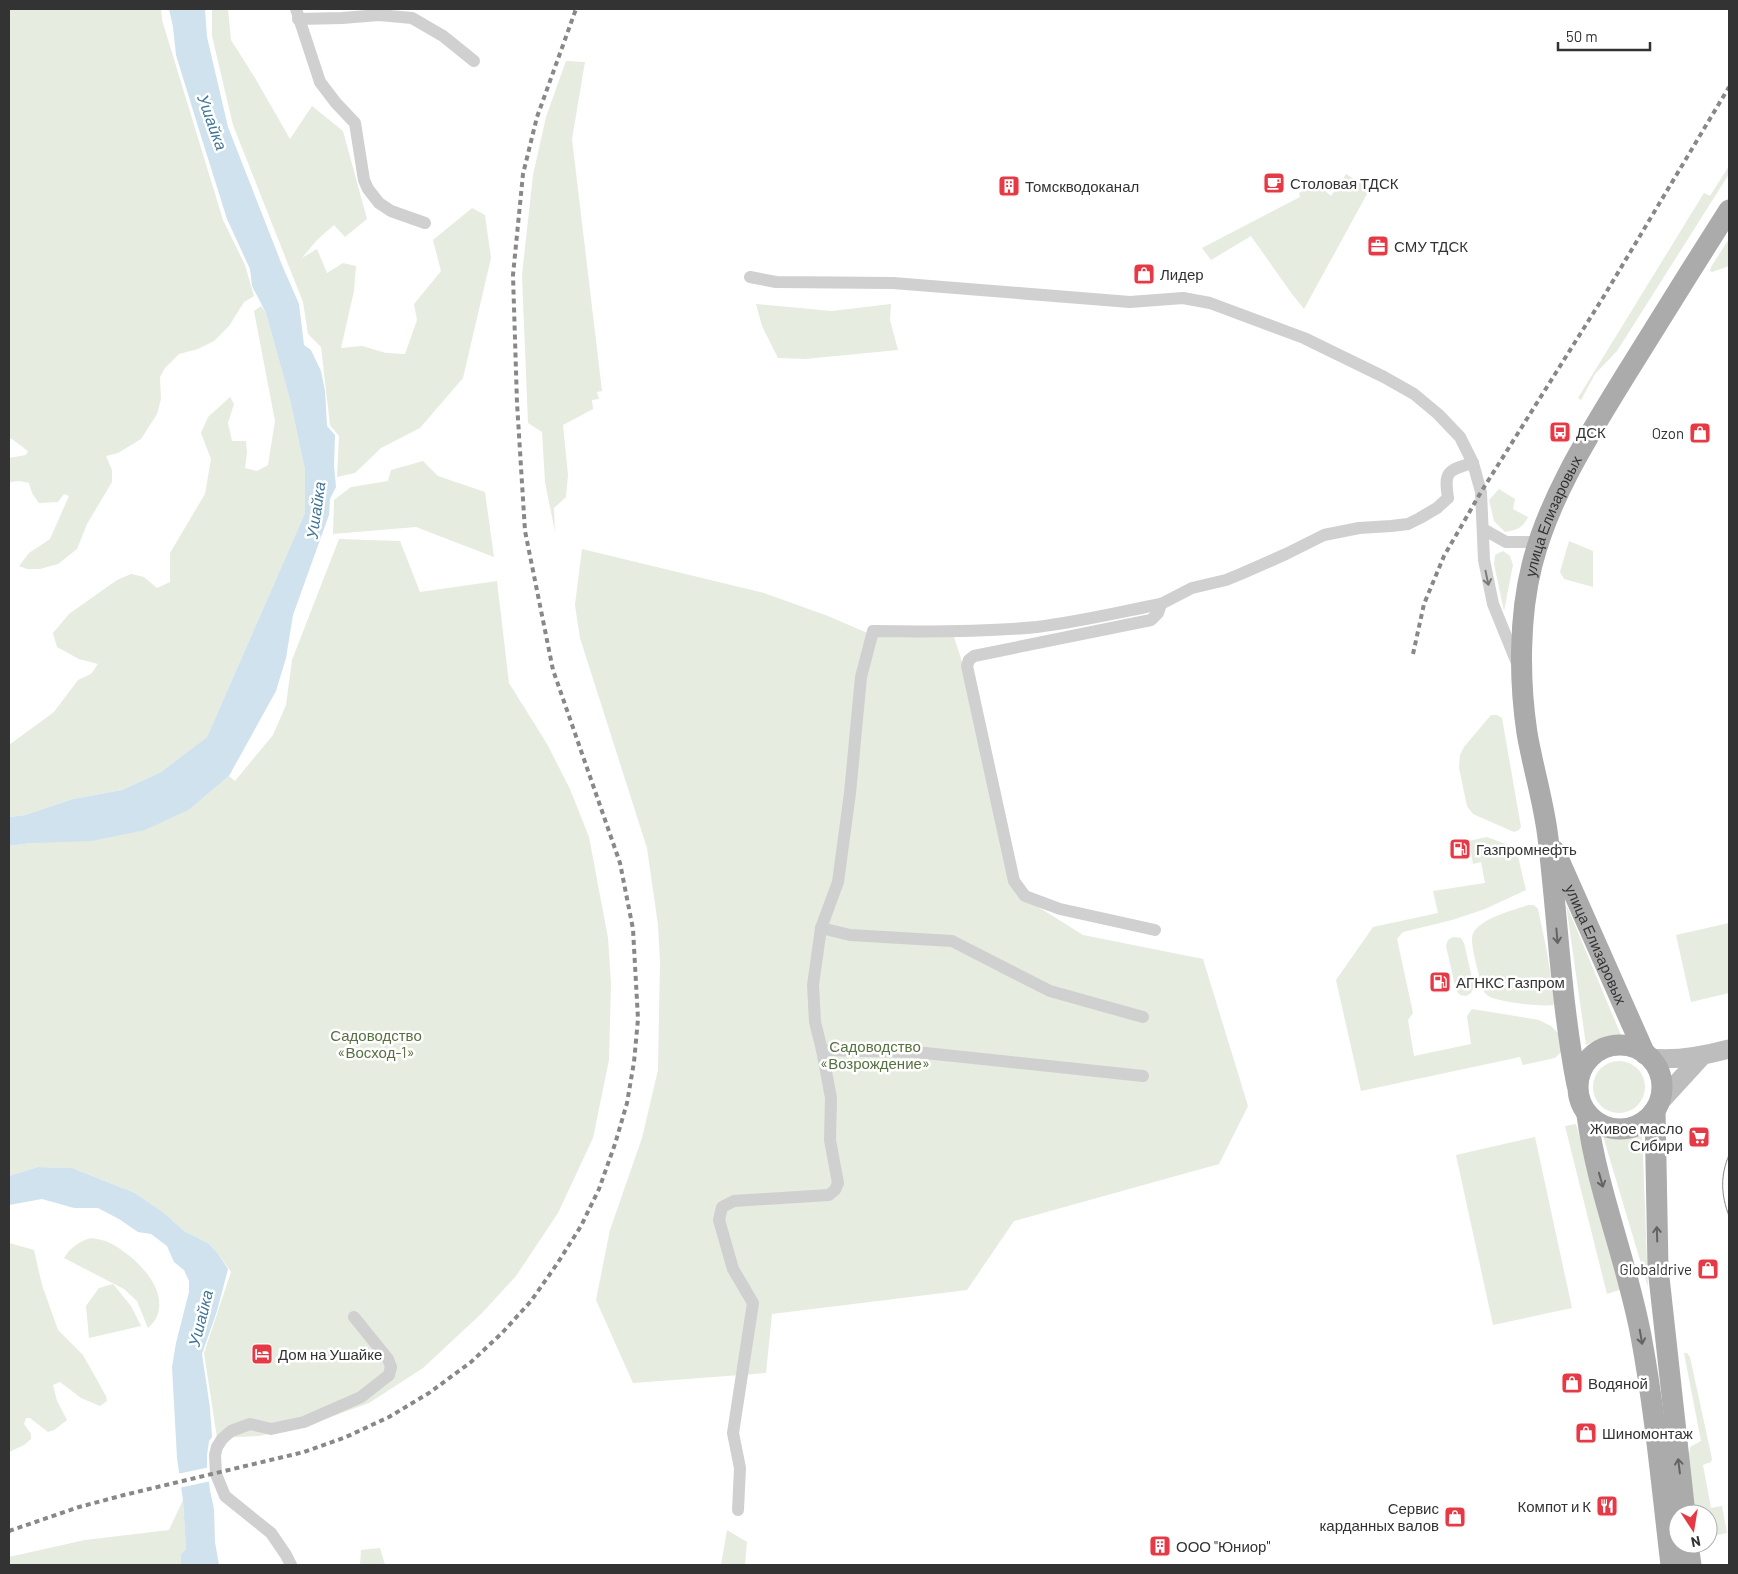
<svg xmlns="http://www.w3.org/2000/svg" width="1738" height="1574" viewBox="0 0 1738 1574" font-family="Barlow,sans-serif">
<rect width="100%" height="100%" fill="#fff"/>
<g fill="#e6ecdf">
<path d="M 9,9 L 161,9 L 162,20 L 223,220 L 245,265 L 254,296 L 244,302 L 229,326 L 214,341 L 198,349 L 179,354 L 165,368 L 160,377 L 161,399 L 157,414 L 141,439 L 118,453 L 106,456 L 112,470 L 112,482 L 87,524 L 77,549 L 58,564 L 40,569 L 27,569 L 19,566 L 29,553 L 50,539 L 69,496 L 64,494 L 58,502 L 39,503 L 32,493 L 29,483 L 20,481 L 9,482 L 9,458 L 26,455 L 28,451 C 22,447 15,440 9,438 Z"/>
<polygon points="212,9 228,9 231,40 255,78 290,139 312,106 343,131 367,219 345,237 334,225 317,240 302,258 317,249 327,273 343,263 356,266 354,291 341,348 362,346 386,353 405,354 417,320 414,304 441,271 433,240 472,208 485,215 491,258 463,378 420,428 381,448 355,473 337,477 339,436 330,425 321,347 308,334 303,302 233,125 212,36"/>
<polygon points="566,61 585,62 572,139 602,391 597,392 599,399 592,400 593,409 563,425 568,475 566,497 554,508 555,532 545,482 542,432 528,423 522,275 533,175 546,117"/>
<polygon points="1729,166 1729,174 1617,351 1595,374 1581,400 1578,398 1704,193 1710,196"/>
<polygon points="1346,174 1362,184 1367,194 1304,309 1292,294 1251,236 1211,260 1202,248 1300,197 1299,193 1317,184 1331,196"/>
<polygon points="1729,239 1729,266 1712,272 1710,271 1711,267"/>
<polygon points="756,304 832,311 891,304 890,320 898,350 805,359 778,358 762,326"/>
<polygon points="261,306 266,313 290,400 305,470 305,513 207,737 161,772 122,790 73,799 25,815 9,817 9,745 54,712 78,680 91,674 98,664 79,659 57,647 53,633 69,614 117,580 131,574 144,577 157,588 170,582 170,553 205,494 211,459 201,433 208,417 230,397 234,404 228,423 232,441 246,441 247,453 245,468 257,471 268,465 275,421 254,311"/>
<polygon points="423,461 438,476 485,492 494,557 416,527 333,534 334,500 351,487 388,481 391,470"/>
<path d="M 1499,489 L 1515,499 L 1513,509 L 1528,517 C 1523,528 1517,530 1505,532 L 1494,521 L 1489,500 Z"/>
<polygon points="339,539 400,541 420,592 497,581 509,683 547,744 570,789 589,837 608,938 611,983 609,1060 593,1138 558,1213 516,1276 482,1313 423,1368 369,1403 306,1426 259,1436 217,1438 204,1353 231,1272 217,1252 208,1243 184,1231 164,1213 135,1193 72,1168 38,1167 9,1176 9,846 31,843 190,809 229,776 235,781 273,735 286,705 292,660"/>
<polygon points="1569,541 1593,551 1593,587 1564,579 1560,572"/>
<polygon points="582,549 764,593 828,616 872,635 954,637 964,668 1024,898 1083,935 1203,959 1248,1106 1219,1164 1014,1221 967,1290 772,1314 766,1373 633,1383 596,1300 610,1230 642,1138 658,1070 660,961 658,925 647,848 580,638 575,605"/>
<polygon points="1503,551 1510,556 1513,565 1504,611 1494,564 1495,555"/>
<polygon points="1491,715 1497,715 1502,718 1521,827 1519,830 1514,832 1473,814 1467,806 1459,768 1460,755 1464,747"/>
<polygon points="1487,837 1516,848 1526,890 1485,909 1452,920 1403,932 1397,939 1413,1013 1408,1020 1414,1056 1471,1044 1467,1016 1472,1009 1539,1020 1551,1026 1560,1035 1561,1052 1555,1058 1523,1065 1520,1057 1361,1091 1336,980 1373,927 1438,913 1433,891 1485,883 1481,862 1473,864 1469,841"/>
<polygon points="1566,904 1621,1035 1599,1039 1586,1045"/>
<path d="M 1528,905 L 1534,905 L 1538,909 L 1546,947 L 1555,1002 L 1553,1005 C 1541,1007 1500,1002 1490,997 C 1486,995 1484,992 1482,988 C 1479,973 1473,956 1472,941 C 1470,920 1512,911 1528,905 Z"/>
<polygon points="1729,923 1729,993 1691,1002 1676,935"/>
<polygon points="1453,937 1461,938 1464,943 1474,987 1471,993 1466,996 1460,995 1456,990 1446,946 1448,940"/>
<circle cx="1619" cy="1087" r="26"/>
<polygon points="1576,1124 1622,1289 1607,1294 1565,1126"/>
<path d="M 1642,1131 L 1648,1287 L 1603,1136 C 1617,1140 1629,1137 1642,1131 Z"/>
<polygon points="1535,1137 1572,1308 1493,1325 1456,1155"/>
<path d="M 91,1238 C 97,1239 104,1240 110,1243 C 132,1254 169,1287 157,1316 C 156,1320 151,1325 148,1328 L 137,1301 L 124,1289 L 64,1258 C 71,1247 78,1242 91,1238 Z"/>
<polygon points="9,1243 34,1250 42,1285 58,1330 83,1355 106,1396 107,1401 100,1406 81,1398 60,1382 53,1385 57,1401 67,1420 54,1430 48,1432 30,1418 26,1418 24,1424 31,1434 31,1439 24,1445 9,1452"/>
<polygon points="113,1284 131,1306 141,1326 89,1338 86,1306 99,1288"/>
<polygon points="1684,1353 1687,1353 1690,1357 1712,1459 1711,1462 1703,1465 1711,1508 1722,1506 1727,1533 1709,1537 1708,1514 1690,1514 1686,1488 1690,1447 1701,1441"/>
<polygon points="183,1500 186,1549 181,1554 181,1565 9,1565 9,1557 85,1540 169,1530"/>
<polygon points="727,1530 747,1542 745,1565 721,1565"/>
<polygon points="380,1548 385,1565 360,1565 361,1550"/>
</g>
<g fill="#cfe2ee">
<polygon points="169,9 205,9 207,37 228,127 282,265 299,304 304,345 311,350 321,371 325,391 327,426 335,435 334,465 336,487 330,499 329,515 293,615 286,658 276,691 229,776 190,809 145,830 92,841 31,843 9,846 9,817 25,815 73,799 122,790 161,772 207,737 305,513 305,470 290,400 266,313 252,286 250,269 227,219 200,133 176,55 173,27"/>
<polygon points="38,1167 72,1168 135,1193 164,1213 184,1231 208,1243 217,1252 228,1269 217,1311 202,1354 210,1408 212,1437 209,1441 207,1455 207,1468 210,1490 214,1509 215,1542 219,1565 181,1565 181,1554 186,1549 183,1500 177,1458 172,1367 176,1343 189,1292 189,1281 184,1270 174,1262 167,1246 151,1234 138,1232 119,1219 98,1208 74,1208 42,1199 9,1205 9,1176"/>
</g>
<polygon fill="#fff" points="210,1467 211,1481 179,1488 177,1474"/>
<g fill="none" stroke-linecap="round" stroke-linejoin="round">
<g stroke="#d0d0d0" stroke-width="12">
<polyline points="296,9 320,82 336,103 355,123 364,180 368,189 379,203 391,211 425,223"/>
<polyline points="298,19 342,18 379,15 412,18 443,36 474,61"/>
<polyline points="750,277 776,282 893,283 1130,302 1183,298 1210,303 1304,338 1384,377 1414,394 1438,414 1460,437 1473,463 1481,492 1484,560 1493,604 1517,663"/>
<polyline points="1483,529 1506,542 1539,542"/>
<polyline points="821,928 850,935 952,941 1050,991 1143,1017"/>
<path d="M 1155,930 L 1060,909 L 1025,896 L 1014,881 L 967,666 L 969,660 L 974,656 L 1151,620 L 1158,613 L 1161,604 L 1192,588 L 1226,580 L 1243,573 L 1286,554 L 1324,535 L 1359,528 L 1391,526 L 1408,524 L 1420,518 L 1437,508 L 1448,498 C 1444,472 1447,470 1473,463"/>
<path d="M 1143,1076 L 916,1052 L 822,1050 L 815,1022 L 813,985 L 821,928 L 838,882 L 850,793 L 861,677 L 873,631 C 928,632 983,632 1037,627 C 1079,622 1120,612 1161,604"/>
<polyline points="738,1510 740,1468 733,1433 753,1303 733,1269 719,1220 722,1207 734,1201 829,1195 835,1190 838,1183 830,1140 831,1098 822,1050"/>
<polyline points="291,1565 286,1555 271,1533 225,1496 216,1474 215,1455 217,1447 222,1439 231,1431 250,1424 271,1429 304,1422 361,1397 389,1375 391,1367 388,1359 354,1317"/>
</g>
<g stroke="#bdbdbd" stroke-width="19">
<path d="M 1650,1058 C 1677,1061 1703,1056 1729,1049"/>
<polyline points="1659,1103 1702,1056"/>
</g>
<g stroke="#ababab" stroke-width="21">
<path id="s1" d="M 1555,851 L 1645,1054"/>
<circle cx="1620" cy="1087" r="42"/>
<path id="s2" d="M 1577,1085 C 1561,1004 1558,921 1548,838 C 1544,803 1533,768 1527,733 C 1519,680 1519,616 1532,565 C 1549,497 1589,435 1625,376 C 1659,321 1694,265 1729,210"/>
<polyline points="1655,1110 1658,1268 1685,1514"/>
<path d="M 1587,1115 C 1597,1190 1627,1261 1641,1336 C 1655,1411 1662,1489 1671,1565"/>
<polyline points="1688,1544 1691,1565"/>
</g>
<path stroke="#888" stroke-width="1" d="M 1729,1155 C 1720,1176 1721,1195 1729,1216"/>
<g stroke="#888" stroke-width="4" stroke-dasharray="5 4" stroke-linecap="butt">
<polyline points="1413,654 1424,604 1444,556 1481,492 1604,296 1729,87"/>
<polyline points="9,1531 79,1507 124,1495 304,1452 346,1437 389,1417 429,1393 471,1362 502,1333 531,1301 557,1264 581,1226 599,1189 615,1144 627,1103 634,1062 638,1019 633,929 620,863 553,670 525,531 517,403 513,275 523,174 537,117 576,9"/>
</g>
</g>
<defs><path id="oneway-shaft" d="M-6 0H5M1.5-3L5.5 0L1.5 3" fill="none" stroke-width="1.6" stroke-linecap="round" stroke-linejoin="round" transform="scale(1.25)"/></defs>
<use stroke="#7a7a7a" href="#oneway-shaft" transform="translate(1487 578) rotate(78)"/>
<g stroke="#636363">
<use href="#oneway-shaft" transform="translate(1557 936) rotate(85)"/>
<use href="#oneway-shaft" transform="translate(1601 1180) rotate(74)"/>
<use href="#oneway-shaft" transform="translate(1657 1234) rotate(-92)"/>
<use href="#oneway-shaft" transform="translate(1641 1337) rotate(80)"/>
<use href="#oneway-shaft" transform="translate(1679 1466) rotate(-97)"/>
</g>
<defs>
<g id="cafe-square" transform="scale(1.125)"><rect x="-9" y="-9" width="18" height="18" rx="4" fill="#e63946" stroke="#fff"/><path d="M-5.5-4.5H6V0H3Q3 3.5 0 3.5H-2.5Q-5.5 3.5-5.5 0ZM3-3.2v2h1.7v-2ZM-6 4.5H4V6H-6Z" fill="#fff"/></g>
<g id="building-square" transform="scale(1.125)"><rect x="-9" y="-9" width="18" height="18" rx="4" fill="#e63946" stroke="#fff"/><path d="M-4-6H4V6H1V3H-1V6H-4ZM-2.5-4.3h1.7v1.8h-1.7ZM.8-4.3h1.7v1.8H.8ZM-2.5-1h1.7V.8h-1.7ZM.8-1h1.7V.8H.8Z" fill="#fff"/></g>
<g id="office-square" transform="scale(1.125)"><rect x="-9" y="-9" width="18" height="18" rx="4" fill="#e63946" stroke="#fff"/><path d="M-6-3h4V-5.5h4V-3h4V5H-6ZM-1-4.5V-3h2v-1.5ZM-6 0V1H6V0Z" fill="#fff"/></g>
<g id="shop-square" transform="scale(1.125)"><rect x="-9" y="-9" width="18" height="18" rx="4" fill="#e63946" stroke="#fff"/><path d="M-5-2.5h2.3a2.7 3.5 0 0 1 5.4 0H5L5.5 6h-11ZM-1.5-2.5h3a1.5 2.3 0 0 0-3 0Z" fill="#fff"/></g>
<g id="bus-square" transform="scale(1.125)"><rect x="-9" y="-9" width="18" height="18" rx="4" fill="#e63946" stroke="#fff"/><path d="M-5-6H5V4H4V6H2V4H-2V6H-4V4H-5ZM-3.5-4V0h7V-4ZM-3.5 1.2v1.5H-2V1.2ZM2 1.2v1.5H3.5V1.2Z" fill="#fff"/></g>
<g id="fuel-square" transform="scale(1.125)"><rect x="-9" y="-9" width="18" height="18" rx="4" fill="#e63946" stroke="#fff"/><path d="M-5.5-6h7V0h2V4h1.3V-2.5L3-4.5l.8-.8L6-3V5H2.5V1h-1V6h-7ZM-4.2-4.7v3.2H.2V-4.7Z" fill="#fff"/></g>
<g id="supermarket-square" transform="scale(1.125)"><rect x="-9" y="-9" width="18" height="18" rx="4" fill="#e63946" stroke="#fff"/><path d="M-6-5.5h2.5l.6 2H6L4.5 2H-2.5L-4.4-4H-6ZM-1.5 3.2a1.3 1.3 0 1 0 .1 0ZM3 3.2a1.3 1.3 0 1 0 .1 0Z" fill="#fff"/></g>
<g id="hotel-square" transform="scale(1.125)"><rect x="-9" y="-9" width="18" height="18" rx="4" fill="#e63946" stroke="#fff"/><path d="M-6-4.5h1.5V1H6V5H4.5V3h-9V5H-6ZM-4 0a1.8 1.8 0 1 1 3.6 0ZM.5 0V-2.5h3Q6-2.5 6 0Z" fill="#fff"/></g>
<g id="restaurant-square" transform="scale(1.125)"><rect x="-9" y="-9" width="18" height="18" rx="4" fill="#e63946" stroke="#fff"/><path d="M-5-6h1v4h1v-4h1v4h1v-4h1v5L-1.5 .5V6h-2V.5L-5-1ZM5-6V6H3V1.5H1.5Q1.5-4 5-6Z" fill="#fff"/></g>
</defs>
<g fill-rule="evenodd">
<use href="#cafe-square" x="1274" y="183"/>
<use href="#building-square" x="1009" y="186"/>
<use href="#office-square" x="1378" y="246"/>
<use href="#shop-square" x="1144" y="274"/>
<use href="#bus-square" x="1560" y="432"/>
<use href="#shop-square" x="1700" y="433"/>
<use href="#fuel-square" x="1460" y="849"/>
<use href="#fuel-square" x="1440" y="982"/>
<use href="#supermarket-square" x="1699" y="1137"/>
<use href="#shop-square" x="1708" y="1269"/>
<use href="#hotel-square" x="262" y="1354"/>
<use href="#shop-square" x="1572" y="1383"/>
<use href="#shop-square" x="1586" y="1433"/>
<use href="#restaurant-square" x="1607" y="1506"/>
<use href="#shop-square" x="1455" y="1517"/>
<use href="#building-square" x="1160" y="1546"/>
</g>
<g text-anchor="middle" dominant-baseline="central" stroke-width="5" stroke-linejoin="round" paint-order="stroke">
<g font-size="15" fill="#333" stroke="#fff" text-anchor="start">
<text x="1290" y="183">Столовая ТДСК</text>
<text x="1025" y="186">Томскводоканал</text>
<text x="1394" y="246">СМУ ТДСК</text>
<text x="1160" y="274">Лидер</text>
<text x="1576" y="432">ДСК</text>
<text x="1684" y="433" text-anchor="end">Ozon</text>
<text x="1476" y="849">Газпромнефть</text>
<text x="1456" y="982">АГНКС Газпром</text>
<text x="1683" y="1128" text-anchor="end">Живое масло<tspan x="1683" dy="17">Сибири</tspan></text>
<text x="1692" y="1269" text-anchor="end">Globaldrive</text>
<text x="278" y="1354">Дом на Ушайке</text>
<text x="1588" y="1383">Водяной</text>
<text x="1602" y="1433">Шиномонтаж</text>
<text x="1591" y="1506" text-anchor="end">Компот и К</text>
<text x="1439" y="1508" text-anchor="end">Сервис<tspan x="1439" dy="17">карданных валов</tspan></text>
<text x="1176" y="1546">ООО "Юниор"</text>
</g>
<g font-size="15" fill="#333" stroke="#fff">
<text stroke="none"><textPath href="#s2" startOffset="578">улица Елизаровых</textPath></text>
<text stroke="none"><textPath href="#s1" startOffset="102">улица Елизаровых</textPath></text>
</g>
<g font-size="15" fill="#56703f" stroke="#fff">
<text x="376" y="1035">Садоводство<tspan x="376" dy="17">«Восход-1»</tspan></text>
<text x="875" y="1046">Садоводство<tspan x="875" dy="17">«Возрождение»</tspan></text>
</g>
<g font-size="16" font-style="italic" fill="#3f7597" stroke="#fff">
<text transform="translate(213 122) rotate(70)">Ушайка</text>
<text transform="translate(315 510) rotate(-82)">Ушайка</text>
<text transform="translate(200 1318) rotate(-76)">Ушайка</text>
</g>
</g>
<rect width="1738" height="1574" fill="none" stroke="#333333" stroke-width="20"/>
<g transform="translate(1693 1529) rotate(168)"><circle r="24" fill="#ffffff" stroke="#adadad"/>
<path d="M0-4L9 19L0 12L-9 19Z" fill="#e63946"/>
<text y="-8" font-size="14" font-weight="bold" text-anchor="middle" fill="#333333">N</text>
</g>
<path d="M1558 42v8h92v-8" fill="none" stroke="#333333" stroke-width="2.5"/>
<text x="1566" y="42" font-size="15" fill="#333333" stroke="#ffffff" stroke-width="4" paint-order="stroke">50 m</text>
</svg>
